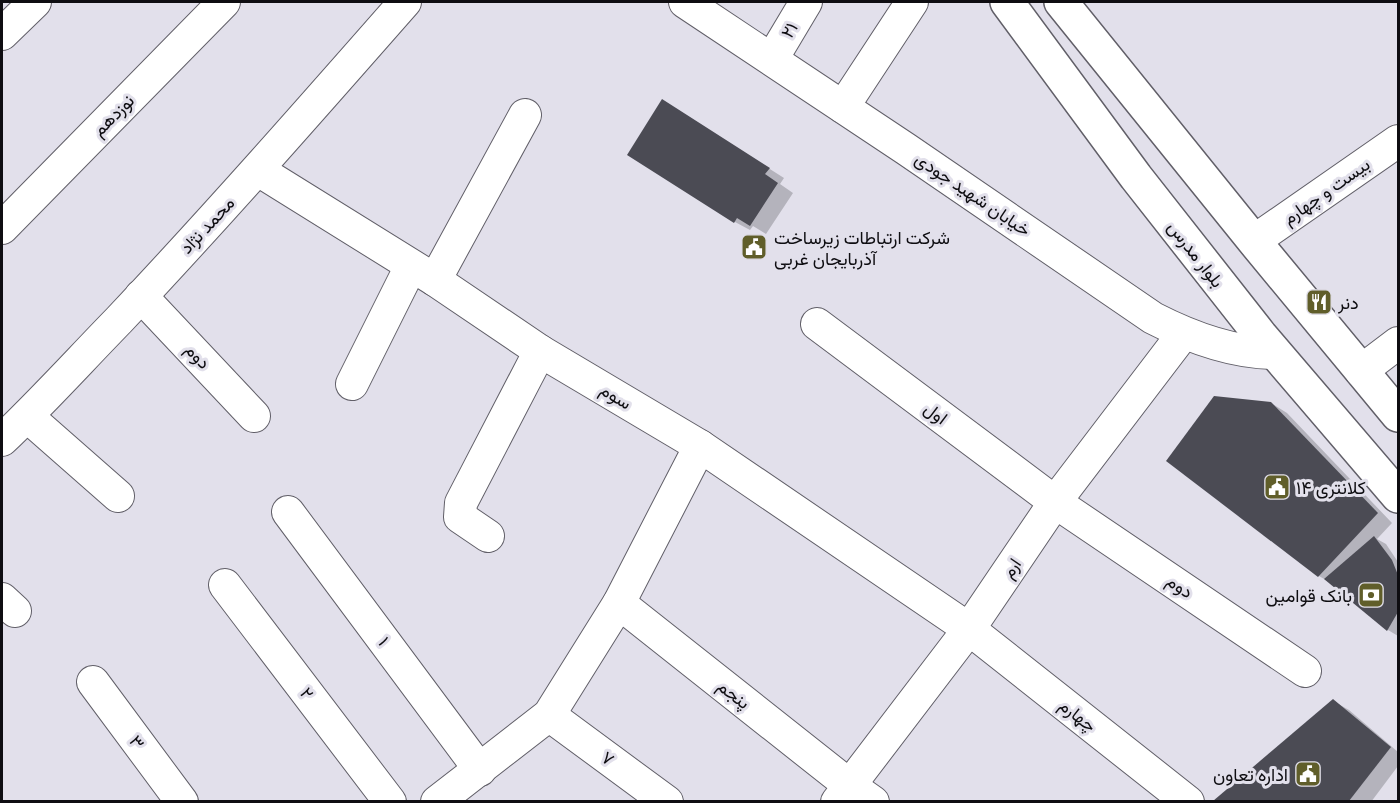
<svg xmlns="http://www.w3.org/2000/svg" width="1400" height="803" viewBox="0 0 1400 803" font-family="'Source Serif 4',Vazirmatn,serif">
<rect width="100%" height="100%" fill="#e2e0eb"/>
<g fill="#0003">
<polygon points="678,110 784,178 780,184 793,193 766,234 753,226 750,230 735,222"/>
<polygon points="1271,403 1287,413 1392,523 1377,539 1386,544 1398,562 1398,636 1388,630 1331,583 1319,576"/>
<polygon points="1333,701 1349,710 1398,752 1398,766 1371,802 1216,802"/>
</g>
<g fill="#4b4b54">
<polygon points="662,99 770,168 765,174 778,183 750,226 737,218 734,223 627,155"/>
<polygon points="1214,396 1271,402 1378,513 1318,577 1166,461"/>
<polygon points="1374,536 1392,560 1398,575 1398,612 1387,631 1324,579"/>
<polygon points="1333,699 1391,747 1349,801 1213,801"/>
</g>
<g fill="none" stroke-linecap="round" stroke-linejoin="round">
<g stroke="#615f68" stroke-width="34">
<g id="minor">
<path d="M 685,2 L 906,149 L 1153,318 C 1190,337 1234,353 1275,353"/>
<polyline points="2,34 35,2"/>
<polyline points="772,59 806,2"/>
<polyline points="843,107 912,2"/>
<polyline points="258,170 435,280 540,351 700,446 969,629 1188,802"/>
<polyline points="2,228 224,2"/>
<polyline points="1254,241 1398,141"/>
<polyline points="435,280 525,115"/>
<polyline points="141,296 254,416"/>
<polyline points="817,324 1055,502 1305,671"/>
<polyline points="1361,371 1398,343"/>
<polyline points="352,384 411,266"/>
<polyline points="27,416 118,496"/>
<path d="M 2,440 C 42,402 80,360 119,320 C 217,216 311,109 405,2"/>
<polyline points="288,512 480,770"/>
<polyline points="488,536 460,517 461,503 540,351"/>
<polyline points="225,585 390,802"/>
<polyline points="2,599 15,611"/>
<polyline points="619,603 849,785 873,802"/>
<polyline points="93,682 182,802"/>
<polyline points="549,715 667,802"/>
<polyline points="437,802 549,715 619,603 700,446"/>
<polyline points="837,802 969,629 1055,502 1183,334"/>
</g>
</g>
<g stroke="#615f68" stroke-width="36">
<g id="major">
<polyline points="1007,2 1136,177 1261,336 1398,496"/>
<polyline points="1061,2 1254,241 1398,415"/>
</g>
</g>
<use href="#minor" stroke="#fff" stroke-width="32"/>
<use href="#major" stroke="#fff" stroke-width="33"/>
</g>
<defs>
<g id="civic-square" transform="scale(1.35)"><rect x="-9" y="-9" width="18" height="18" rx="4" fill="#605e2a" stroke="#e2e0eb"/><path d="M-.6-6.5H3V-4.5H.6V-3L4-1V1h2V6H-6V1h2V-1L-.6-3ZM-1.2 2.5V6h2.4V2.5Z" fill="#fff"/></g>
<g id="restaurant-square" transform="scale(1.35)"><rect x="-9" y="-9" width="18" height="18" rx="4" fill="#605e2a" stroke="#e2e0eb"/><path d="M-5-6h1v4h1v-4h1v4h1v-4h1v5L-1.5 .5V6h-2V.5L-5-1ZM5-6V6H3V1.5H1.5Q1.5-4 5-6Z" fill="#fff"/></g>
<g id="bank-square" transform="scale(1.35)"><rect x="-9" y="-9" width="18" height="18" rx="4" fill="#605e2a" stroke="#e2e0eb"/><path d="M-6-4H6V4H-6ZM0-2.3a2.3 2.3 0 1 0 0 4.6a2.3 2.3 0 1 0 0-4.6Z" fill="#fff"/></g>
</defs>
<g fill-rule="evenodd">
<use href="#civic-square" x="754" y="247"/>
<use href="#restaurant-square" x="1319" y="302"/>
<use href="#civic-square" x="1277" y="487"/>
<use href="#bank-square" x="1371" y="595"/>
<use href="#civic-square" x="1308" y="774"/>
</g>
<g text-anchor="middle" dominant-baseline="central" stroke-width="6" stroke-linejoin="round" paint-order="stroke">
<g font-size="18" fill="#0e0d11" stroke="#e2e0eb">
<text transform="translate(789 30) rotate(-60)">۲۱</text>
<text transform="translate(113 115) rotate(-45)">نوزدهم</text>
<text transform="translate(1326 191) rotate(-35)">بیست و چهارم</text>
<text transform="translate(973 194) rotate(34)">خیابان شهید جودی</text>
<text transform="translate(207 225) rotate(-47)">محمد نژاد</text>
<text transform="translate(1196 254) rotate(52)">بلوار مدرس</text>
<text transform="translate(198 356) rotate(47)">دوم</text>
<text transform="translate(616 396) rotate(31)">سوم</text>
<text transform="translate(936 413) rotate(37)">اول</text>
<text transform="translate(1011 568) rotate(-56)">ارم</text>
<text transform="translate(1180 586) rotate(34)">دوم</text>
<text transform="translate(384 641) rotate(53)">۱</text>
<text transform="translate(307 693) rotate(53)">۲</text>
<text transform="translate(734 694) rotate(38)">پنجم</text>
<text transform="translate(1078 715) rotate(38)">چهارم</text>
<text transform="translate(137 742) rotate(54)">۳</text>
<text transform="translate(608 758) rotate(36)">۷</text>
</g>
<g font-size="18" fill="#0e0d11" stroke="#e2e0eb" text-anchor="start">
<text x="774" y="237">شرکت ارتباطات زیرساخت<tspan x="774" dy="21">آذربایجان غربی</tspan></text>
<text x="1338" y="302">دنر</text>
<text x="1296" y="487">کلانتری ۱۴</text>
<text x="1352" y="595" text-anchor="end">بانک قوامین</text>
<text x="1288" y="774" text-anchor="end">اداره تعاون</text>
</g>
</g>
<rect width="1400" height="803" fill="none" stroke="#0e0d11" stroke-width="6"/>
</svg>
